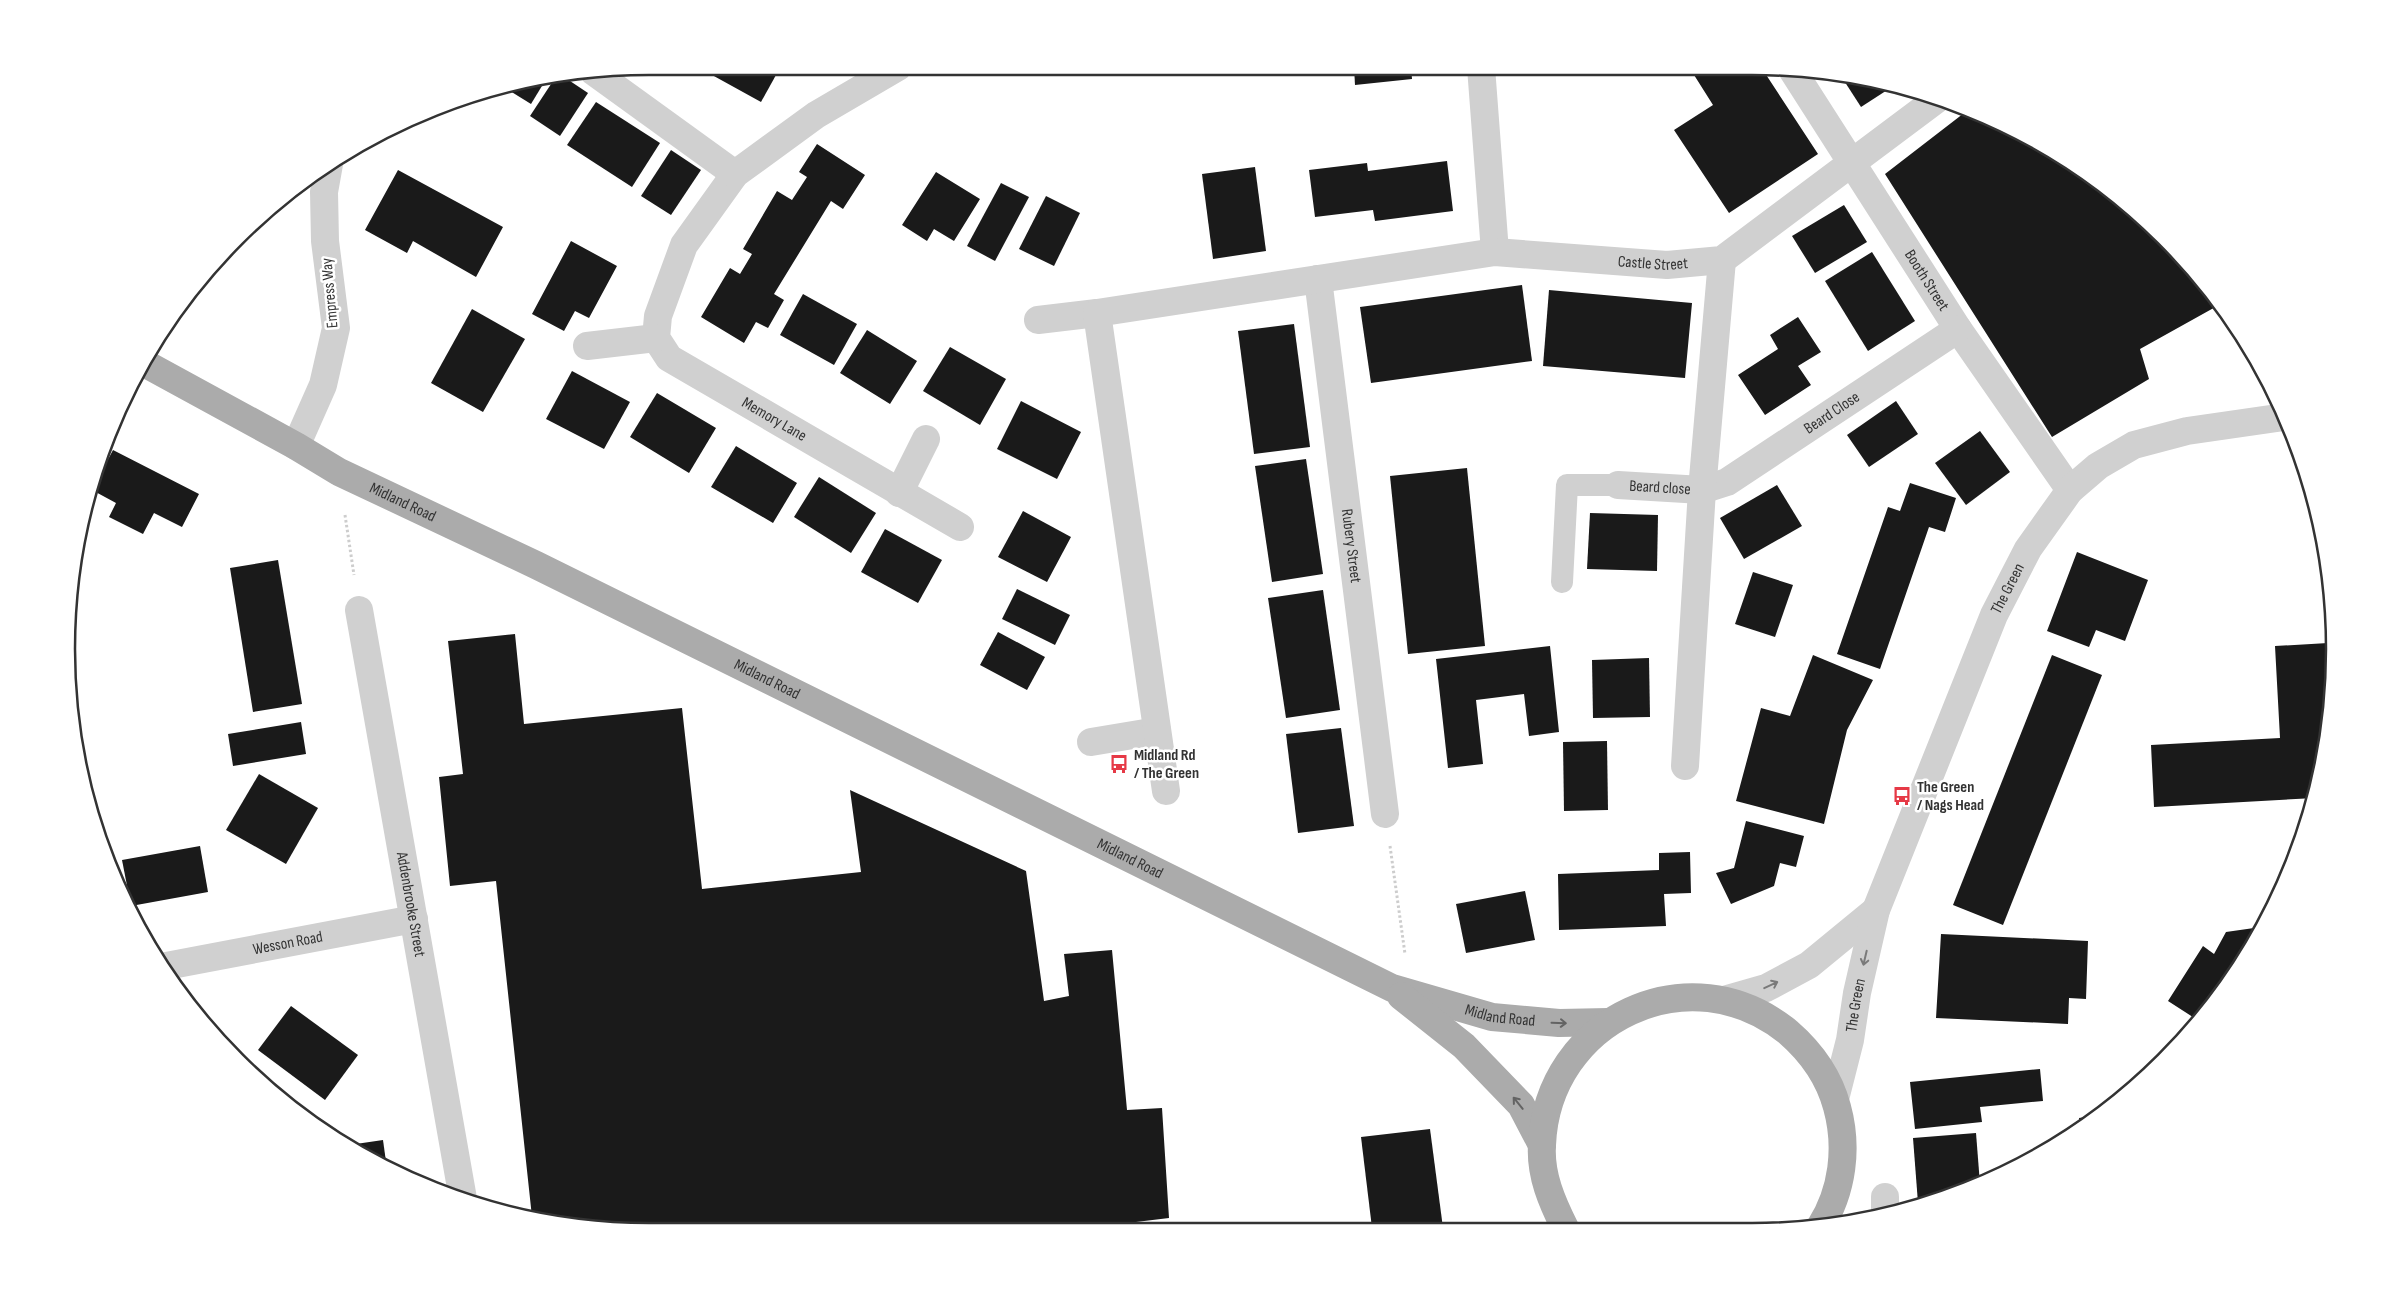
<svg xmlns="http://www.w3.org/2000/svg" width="2401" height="1298" viewBox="0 0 2401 1298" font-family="'Sofia Sans Condensed',sans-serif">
<rect width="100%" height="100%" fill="#fff"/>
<g fill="#1a1a1a">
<polygon points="705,66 781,66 761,102 703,70"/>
<polygon points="1354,67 1411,67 1412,79 1355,85"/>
<polygon points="1689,67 1761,67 1818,154 1729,213 1674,130 1713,105"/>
<polygon points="557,75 561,75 588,93 560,136 530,116"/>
<polygon points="548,76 531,104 502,86 536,77"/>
<polygon points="1841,76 1895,85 1861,107"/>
<polygon points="596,102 660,143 632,187 567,145"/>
<polygon points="1968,110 2010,126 2107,187 2190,265 2219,305 2140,349 2149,379 2052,437 1885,174"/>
<polygon points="817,144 865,175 843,209 831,201 774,294 784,300 768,328 756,322 744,343 701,317 730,268 740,274 752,254 743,249 777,191 792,200 807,177 799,172"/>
<polygon points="671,150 701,170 671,215 641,196"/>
<polygon points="1447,161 1453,211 1375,221 1373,210 1315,217 1309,170 1367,163 1368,171"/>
<polygon points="1255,167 1266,251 1213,259 1202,174"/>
<polygon points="398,170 503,227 476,277 413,241 407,253 365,230"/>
<polygon points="936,172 980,199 954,241 934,229 927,241 902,225"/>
<polygon points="1001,183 1029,197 995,261 967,246"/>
<polygon points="1046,196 1080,213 1054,266 1019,249"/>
<polygon points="1844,205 1867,242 1815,273 1792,236"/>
<polygon points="571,241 617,266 589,318 575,311 564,331 532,314"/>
<polygon points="1872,252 1915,321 1868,351 1825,281"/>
<polygon points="1522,285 1532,361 1371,383 1360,307"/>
<polygon points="1549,290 1692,303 1685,378 1543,366"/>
<polygon points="803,294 857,324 834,365 780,335"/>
<polygon points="472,309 525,339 483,412 431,383"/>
<polygon points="1798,317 1821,352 1798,366 1811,385 1765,415 1738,375 1778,349 1770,335"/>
<polygon points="1294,324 1310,447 1254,454 1238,331"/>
<polygon points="867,330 917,361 890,404 840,373"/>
<polygon points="950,347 1006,379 980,425 923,391"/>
<polygon points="572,371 630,402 604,449 546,419"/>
<polygon points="657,393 716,428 689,473 630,437"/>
<polygon points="1021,401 1081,432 1057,479 997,449"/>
<polygon points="1896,401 1918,434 1869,467 1847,435"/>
<polygon points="1980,431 2010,472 1966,505 1935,463"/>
<polygon points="736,446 797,483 773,523 711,487"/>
<polygon points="113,450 199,494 182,527 154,513 143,534 109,517 116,503 92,490"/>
<polygon points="1306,459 1323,574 1272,582 1255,466"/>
<polygon points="1467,468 1485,646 1408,654 1390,476"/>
<polygon points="819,477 876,513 851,553 794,517"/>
<polygon points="1910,483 1956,498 1945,532 1929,527 1880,669 1837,654 1888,507 1900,511"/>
<polygon points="1777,485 1802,526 1744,559 1720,518"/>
<polygon points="1023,511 1071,537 1047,582 998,557"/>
<polygon points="1590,513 1658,515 1657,571 1587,569"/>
<polygon points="885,529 942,560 918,603 861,572"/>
<polygon points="2077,552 2148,580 2125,641 2096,630 2089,647 2047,631"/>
<polygon points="278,560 302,704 253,712 230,568"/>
<polygon points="1753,572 1793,585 1775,637 1735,624"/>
<polygon points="1017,589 1070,615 1055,645 1002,619"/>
<polygon points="1323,590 1340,710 1286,718 1268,598"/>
<polygon points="998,632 1045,657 1027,690 980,665"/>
<polygon points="515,634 524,724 682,708 702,889 861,872 850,790 1026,871 1044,1001 1069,996 1064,954 1112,950 1127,1110 1162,1108 1169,1218 1136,1222 1136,1229 761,1230 760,1225 707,1230 611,1231 532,1217 496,881 450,886 439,777 463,774 448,641"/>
<polygon points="2328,643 2331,701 2315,798 2154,807 2151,745 2280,738 2275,646"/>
<polygon points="1550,646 1559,732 1529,736 1524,694 1476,700 1483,764 1448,768 1436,659"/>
<polygon points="1813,655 1873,680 1847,730 1824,824 1736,801 1761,708 1790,716"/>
<polygon points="2052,655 2102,675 2003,925 1953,905"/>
<polygon points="1649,658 1650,717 1593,718 1592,660"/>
<polygon points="301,722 306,754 233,766 228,734"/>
<polygon points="1341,728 1354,826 1298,833 1286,734"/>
<polygon points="1607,741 1608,810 1564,811 1563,742"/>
<polygon points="259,774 318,808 286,864 226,830"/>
<polygon points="1746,821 1804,836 1796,867 1780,863 1774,886 1731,904 1716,873 1734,868"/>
<polygon points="200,846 208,892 131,906 122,860"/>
<polygon points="1690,852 1691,893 1664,894 1666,926 1559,930 1558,874 1659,870 1659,853"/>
<polygon points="1525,891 1535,940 1466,953 1456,904"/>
<polygon points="2261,927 2199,1021 2168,1001 2203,946 2214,954 2226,932"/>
<polygon points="1941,934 2088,941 2086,999 2069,998 2068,1024 1936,1018"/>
<polygon points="291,1006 358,1055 325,1100 258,1050"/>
<polygon points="2040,1069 2043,1101 1980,1107 1982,1122 1915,1129 1910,1082"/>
<polygon points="2100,1115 2080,1127 2079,1118"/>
<polygon points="1430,1129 1443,1228 1372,1228 1361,1137"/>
<polygon points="1976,1133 1980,1184 1918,1203 1913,1138"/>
<polygon points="383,1140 387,1169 349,1145"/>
</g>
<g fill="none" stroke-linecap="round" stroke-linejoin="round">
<g stroke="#cdcdcd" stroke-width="3" stroke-dasharray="2.5 2.5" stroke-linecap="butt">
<polyline points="345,515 354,575"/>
<polyline points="1390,846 1405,954"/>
</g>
<polyline stroke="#d0d0d0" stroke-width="22" points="1562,582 1567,485 1618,485"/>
<g stroke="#d0d0d0" stroke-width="28">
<path id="s1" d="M 898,67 L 816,115 L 735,174 L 684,245 L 658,316 L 656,338 L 669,358 L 960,527"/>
<polyline points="1481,67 1495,252"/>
<path id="s2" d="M 1791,68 L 1958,329 L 2070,490"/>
<polyline points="594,72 735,174"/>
<path id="s3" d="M 1318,279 L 1385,814"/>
<polyline points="1038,320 1097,313"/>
<polyline points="587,346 656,338"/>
<polyline points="296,446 323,385 336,328 325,241 324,192 329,164"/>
<path id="s4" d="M 1618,485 L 1702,490 L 1727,482 L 1958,329"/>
<polyline points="899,493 926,439"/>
<path id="s5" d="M 359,610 L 463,1199"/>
<polyline points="1091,742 1157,731"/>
<polyline points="1685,766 1702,490 1722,260"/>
<path id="s6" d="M 1166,791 L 1097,313 L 1495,252 L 1667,265 L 1722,260 L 1937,99"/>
<path id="s7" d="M 161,967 L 414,919"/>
<polyline points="1885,1197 1885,1212"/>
</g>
<g stroke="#d0d0d0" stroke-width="28">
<polyline points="1724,1000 1766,988 1809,965 1876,910"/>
<path id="s8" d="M 1835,1099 L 1850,1040 L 1857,993 L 1876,910 L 1994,615 L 2028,549 L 2070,490 L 2098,466 L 2134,445 L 2187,431 L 2284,417"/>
</g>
<g stroke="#ababab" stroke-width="28">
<path id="s9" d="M 144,363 L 296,446 L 339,472 L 536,565 L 1392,988 L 1492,1017 L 1559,1023 L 1609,1022"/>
<polyline points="1401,996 1464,1046 1521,1105 1542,1145"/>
<path d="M 1565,1228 C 1552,1202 1540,1175 1542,1145 C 1547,1019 1690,952 1788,1032 C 1811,1052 1829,1077 1837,1107 C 1848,1147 1843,1191 1820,1227"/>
</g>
</g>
<defs><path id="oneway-shaft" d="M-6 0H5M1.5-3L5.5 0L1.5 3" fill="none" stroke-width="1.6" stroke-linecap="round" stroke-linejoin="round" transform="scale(1.25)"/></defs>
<g stroke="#7a7a7a">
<use href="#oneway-shaft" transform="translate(1865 958) rotate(103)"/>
<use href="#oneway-shaft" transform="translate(1771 985) rotate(-25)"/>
</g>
<g stroke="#636363">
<use href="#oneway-shaft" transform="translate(1559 1023) rotate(2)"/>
<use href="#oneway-shaft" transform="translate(1518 1103) rotate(-129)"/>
</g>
<defs>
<g id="bus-bare" transform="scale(1.5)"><path d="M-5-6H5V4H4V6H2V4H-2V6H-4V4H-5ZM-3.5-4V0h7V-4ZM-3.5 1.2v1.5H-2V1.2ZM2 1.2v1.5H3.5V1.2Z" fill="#e63946" stroke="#fff" stroke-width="2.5" paint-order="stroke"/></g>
</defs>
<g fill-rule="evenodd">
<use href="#bus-bare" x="1119" y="764"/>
<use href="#bus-bare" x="1902" y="796"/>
</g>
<g text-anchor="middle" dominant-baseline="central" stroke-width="5" stroke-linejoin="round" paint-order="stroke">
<g font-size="16" fill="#333" stroke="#fff">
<text stroke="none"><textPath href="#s6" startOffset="1044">Castle Street</textPath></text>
<text stroke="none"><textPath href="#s2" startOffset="252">Booth Street</textPath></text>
<text transform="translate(330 293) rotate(-95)">Empress Way</text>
<text stroke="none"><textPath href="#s4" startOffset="236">Beard Close</textPath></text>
<text stroke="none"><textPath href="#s1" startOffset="526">Memory Lane</textPath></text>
<text stroke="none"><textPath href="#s4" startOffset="42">Beard close</textPath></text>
<text stroke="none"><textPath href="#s9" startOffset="294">Midland Road</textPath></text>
<text stroke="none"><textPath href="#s3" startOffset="269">Rubery Street</textPath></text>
<text stroke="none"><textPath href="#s8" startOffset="541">The Green</textPath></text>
<text stroke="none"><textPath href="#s9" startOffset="699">Midland Road</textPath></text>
<text stroke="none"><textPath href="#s9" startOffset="1104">Midland Road</textPath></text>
<text stroke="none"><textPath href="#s5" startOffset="299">Addenbrooke Street</textPath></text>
<text stroke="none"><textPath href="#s7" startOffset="129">Wesson Road</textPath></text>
<text stroke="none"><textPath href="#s8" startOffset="96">The Green</textPath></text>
<text stroke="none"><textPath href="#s9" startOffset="1508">Midland Road</textPath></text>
</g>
<g font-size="16" font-weight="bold" fill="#333" stroke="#fff" text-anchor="start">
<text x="1134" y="755">Midland Rd<tspan x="1134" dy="18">/ The Green</tspan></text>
<text x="1917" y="787">The Green<tspan x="1917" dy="18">/ Nags Head</tspan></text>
</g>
</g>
<path d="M0 0H2401V1298H0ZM649 75H1752A574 574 0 0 1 2326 649V649A574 574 0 0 1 1752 1223H649A574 574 0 0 1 75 649V649A574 574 0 0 1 649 75Z" fill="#fff" fill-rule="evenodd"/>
<path fill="none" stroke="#333" stroke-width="2.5" d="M649 75H1752A574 574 0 0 1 2326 649V649A574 574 0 0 1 1752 1223H649A574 574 0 0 1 75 649V649A574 574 0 0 1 649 75Z"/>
</svg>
